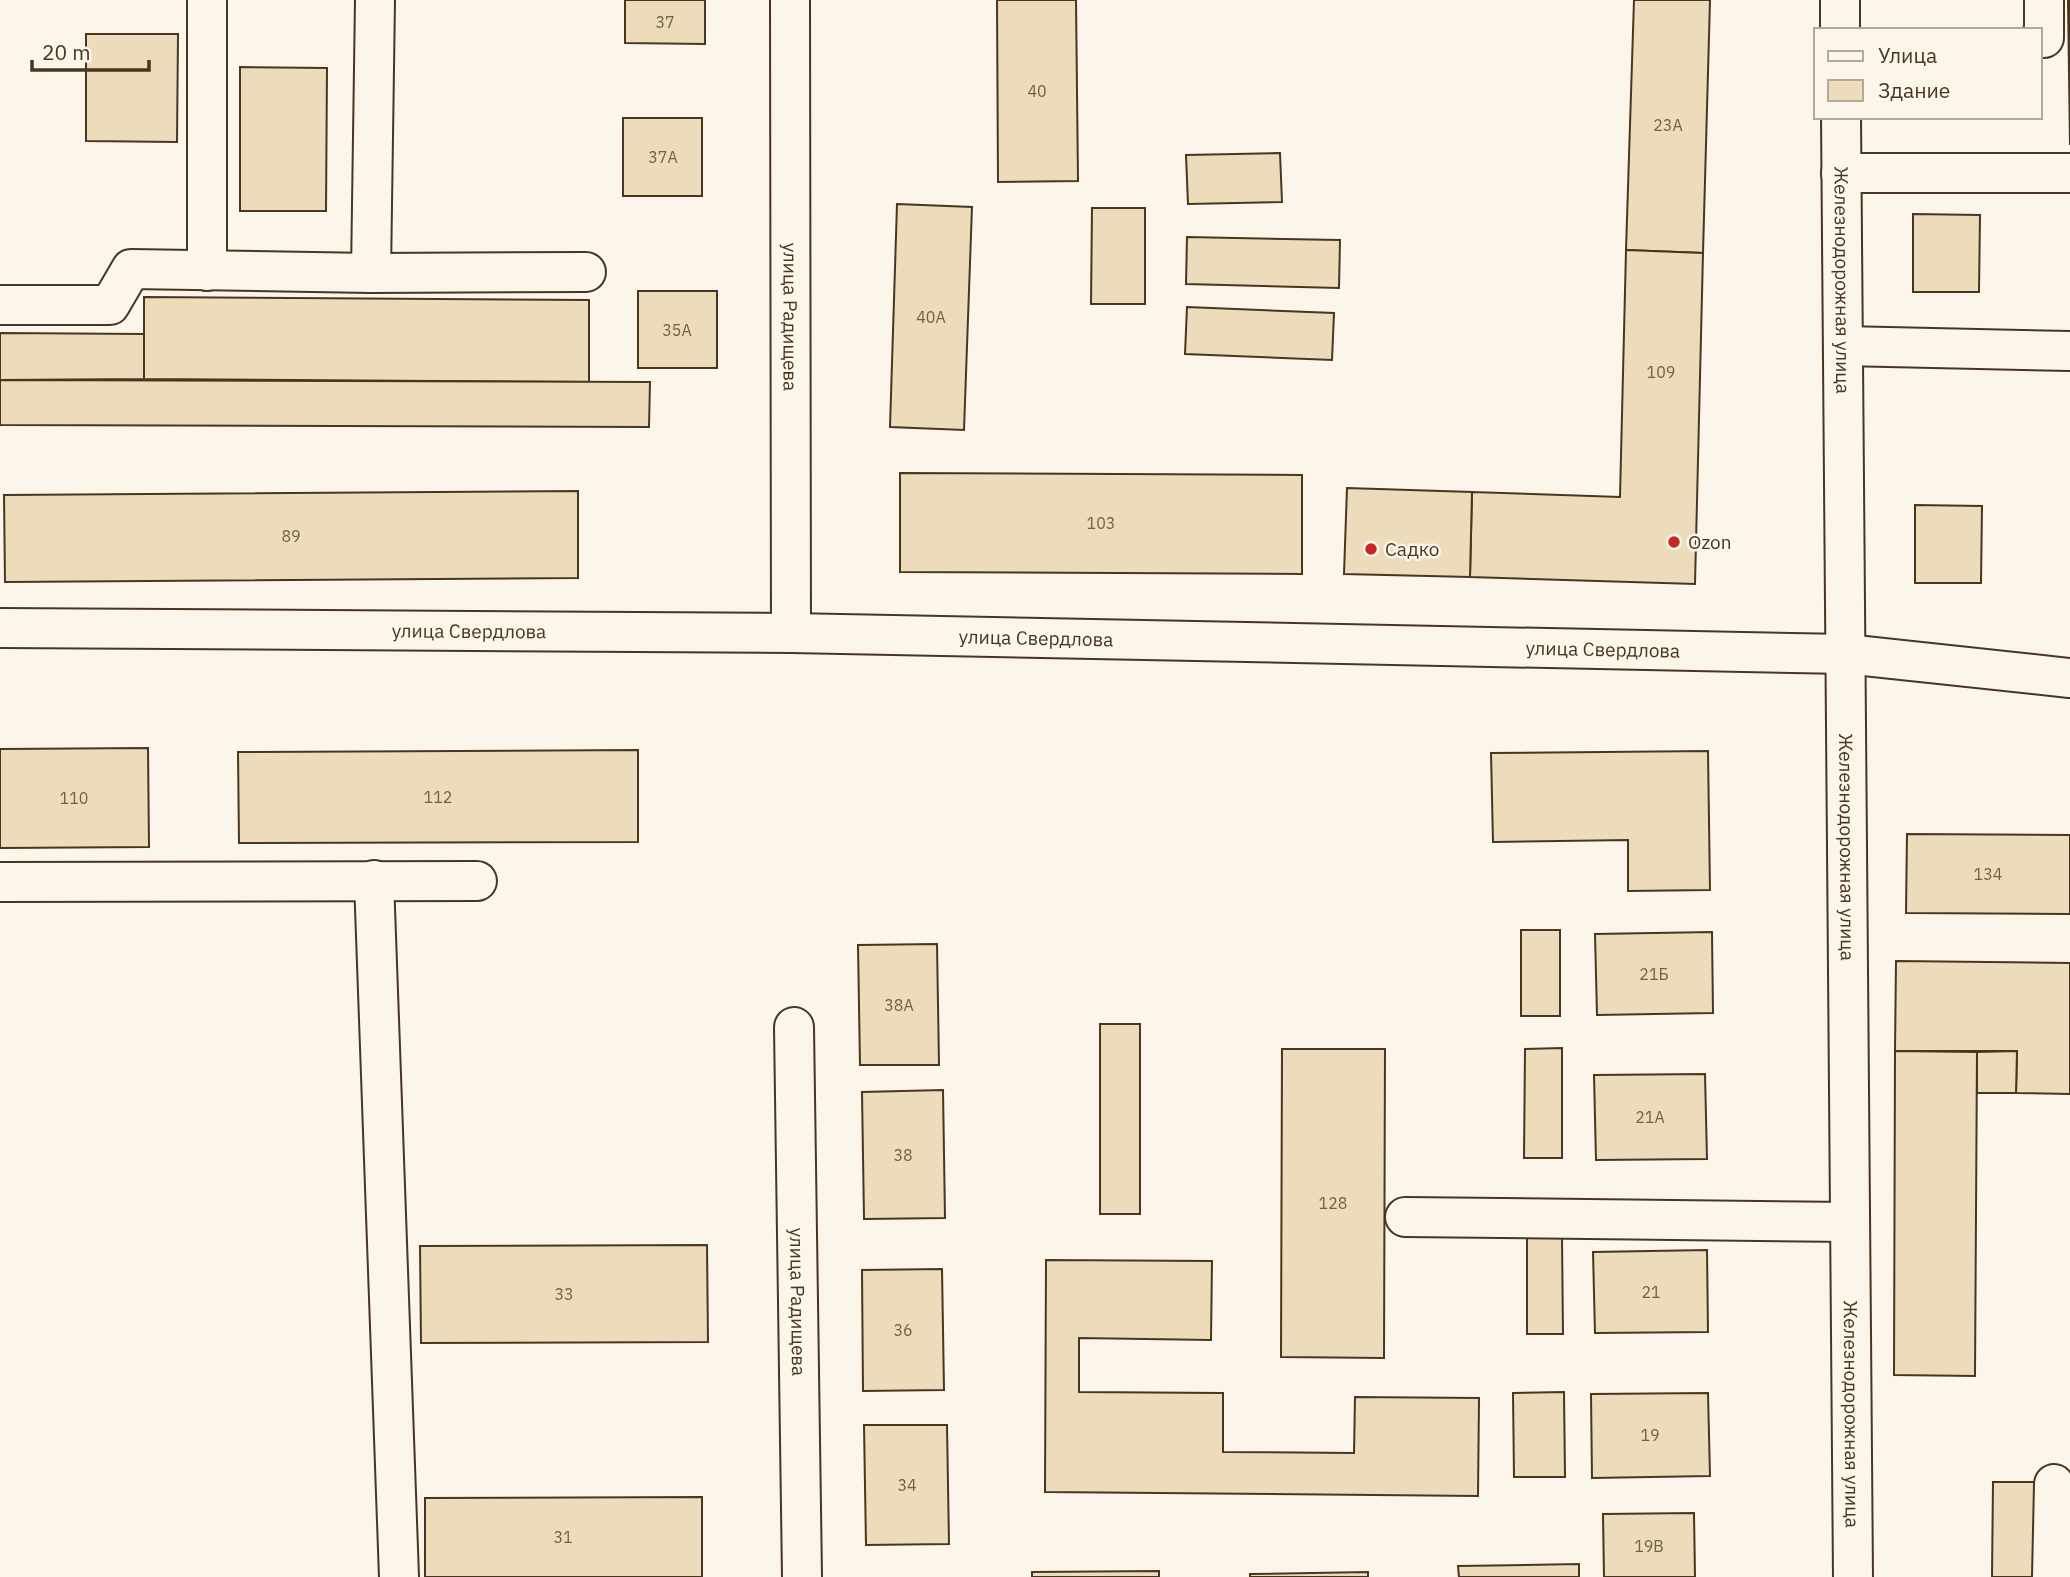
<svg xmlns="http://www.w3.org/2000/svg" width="2070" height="1577" viewBox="0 0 2070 1577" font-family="'IBM Plex Sans',sans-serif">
<rect width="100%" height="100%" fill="#fbf6e9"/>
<g fill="#ecdcbc" stroke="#4a3520" stroke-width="2">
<polygon points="625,0 705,0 705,44 625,43"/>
<polygon points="997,0 1076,0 1078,181 998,182"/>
<polygon points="1634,0 1710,0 1703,253 1626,250"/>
<polygon points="2068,0 2070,0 2070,145"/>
<polygon points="86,34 178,34 177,142 86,141"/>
<polygon points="240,67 327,68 326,211 240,211"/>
<rect x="623" y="118" width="79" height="78"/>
<polygon points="1280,153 1282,202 1188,204 1186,155"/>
<polygon points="897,204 972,207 964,430 890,427"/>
<polygon points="1092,208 1145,208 1145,304 1091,304"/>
<polygon points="1913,214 1980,215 1979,292 1913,292"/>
<polygon points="1187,237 1340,240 1339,288 1186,284"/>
<polygon points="1626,250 1703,253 1695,584 1470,577 1472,492 1620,497"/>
<rect x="638" y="291" width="79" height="77"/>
<polygon points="144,297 589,300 589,382 144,379"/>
<polygon points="1187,307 1334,313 1332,360 1185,354"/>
<polygon points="0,333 144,334 144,379 0,380"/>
<polygon points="0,380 650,382 649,427 0,425"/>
<polygon points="900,473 1302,475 1302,574 900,572"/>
<polygon points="1347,488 1472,492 1470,577 1344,574"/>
<polygon points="578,491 578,578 5,582 4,495"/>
<polygon points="1915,505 1982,506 1981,583 1915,583"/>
<polygon points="148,748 149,847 0,848 0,749"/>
<polygon points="638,750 638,842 239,843 238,752"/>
<polygon points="1708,751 1710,890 1628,891 1628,840 1493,842 1491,753"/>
<polygon points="1907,834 2070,835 2070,914 1906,913"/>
<rect x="1521" y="930" width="39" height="86"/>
<polygon points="1712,932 1713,1013 1597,1015 1595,934"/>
<polygon points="937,944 939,1065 860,1065 858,945"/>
<polygon points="1896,961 2070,963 2070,1094 2016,1093 2017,1051 1895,1051"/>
<rect x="1100" y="1024" width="40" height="190"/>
<polygon points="1562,1048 1562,1158 1524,1158 1525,1049"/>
<polygon points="1282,1049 1385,1049 1384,1358 1281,1357"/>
<polygon points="1895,1051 1977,1052 1975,1376 1894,1375"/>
<polygon points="2017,1051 2016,1093 1977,1093 1977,1052"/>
<polygon points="1705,1074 1707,1159 1596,1160 1594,1075"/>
<polygon points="943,1090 945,1218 864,1219 862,1092"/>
<polygon points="1527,1237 1562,1237 1563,1334 1527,1334"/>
<polygon points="707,1245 708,1342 421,1343 420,1246"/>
<polygon points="1707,1250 1708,1332 1595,1333 1593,1252"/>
<polygon points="1046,1260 1212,1261 1211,1340 1079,1338 1079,1392 1223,1393 1223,1452 1354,1453 1355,1397 1479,1398 1478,1496 1045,1492"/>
<polygon points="942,1269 944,1390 863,1391 862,1270"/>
<polygon points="1564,1392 1565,1477 1514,1477 1513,1393"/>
<polygon points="1708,1393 1710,1476 1592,1478 1591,1394"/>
<polygon points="864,1425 947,1425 949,1544 866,1545"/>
<polygon points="1993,1482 2038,1482 2038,1577 1992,1577"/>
<polygon points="702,1497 702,1577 425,1577 425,1498"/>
<polygon points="1694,1513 1695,1577 1604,1577 1603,1514"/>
<polygon points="1579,1564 1579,1577 1459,1577 1458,1566"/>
<polygon points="1159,1571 1159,1577 1032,1577 1032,1572"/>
<polygon points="1368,1572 1368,1577 1250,1577 1250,1574"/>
</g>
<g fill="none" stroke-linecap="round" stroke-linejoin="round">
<g stroke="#4a3520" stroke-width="42">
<g id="minor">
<path id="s1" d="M 790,0 L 791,633"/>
<polyline points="1840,0 1840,30"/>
<polyline points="2040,38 2044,38 2044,0"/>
<path id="s2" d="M 1841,117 L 1853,1577"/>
<polyline points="1841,173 2070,173"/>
<polyline points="207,271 207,0"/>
<polyline points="371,273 375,0"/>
<polyline points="0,305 110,305 131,269 371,273 586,272"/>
<polyline points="1843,346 2070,351"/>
<path id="s3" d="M 0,628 L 791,633 L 1846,654 L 2070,678"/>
<polyline points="374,880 399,1577"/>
<polyline points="0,882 477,881"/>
<path id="s4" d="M 794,1027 L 802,1577"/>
<polyline points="1405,1217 1850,1222"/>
<polyline points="2052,1577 2054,1484"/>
</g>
</g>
<use href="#minor" stroke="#fbf6e9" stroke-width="38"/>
</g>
<g fill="#c62828" stroke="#fbf6e9" stroke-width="2.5">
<circle cx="1674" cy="542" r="7"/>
<circle cx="1371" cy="549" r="7"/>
</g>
<g text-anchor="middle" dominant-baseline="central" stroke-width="5" stroke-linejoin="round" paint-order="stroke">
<g font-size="16" fill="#725f47">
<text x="665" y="22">37</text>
<text x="1037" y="91">40</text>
<text x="1668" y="125">23А</text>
<text x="663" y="157">37А</text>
<text x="931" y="317">40А</text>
<text x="677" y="330">35А</text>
<text x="1661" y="372">109</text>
<text x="1101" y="523">103</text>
<text x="291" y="536">89</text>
<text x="438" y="797">112</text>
<text x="74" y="798">110</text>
<text x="1988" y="874">134</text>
<text x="1654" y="974">21Б</text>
<text x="899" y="1005">38А</text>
<text x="1650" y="1117">21А</text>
<text x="903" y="1155">38</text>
<text x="1333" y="1203">128</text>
<text x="1651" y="1292">21</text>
<text x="564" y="1294">33</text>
<text x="903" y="1330">36</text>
<text x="1650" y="1435">19</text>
<text x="907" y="1485">34</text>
<text x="563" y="1537">31</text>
<text x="1649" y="1546">19В</text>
</g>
<g font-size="19" fill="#4a3520" stroke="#fbf6e9">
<text stroke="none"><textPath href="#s2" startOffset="163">Железнодорожная улица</textPath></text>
<text stroke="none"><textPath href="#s1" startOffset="317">улица Радищева</textPath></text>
<text stroke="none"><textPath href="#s3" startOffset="469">улица Свердлова</textPath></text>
<text stroke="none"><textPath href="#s3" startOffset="1036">улица Свердлова</textPath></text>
<text stroke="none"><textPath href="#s3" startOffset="1603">улица Свердлова</textPath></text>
<text stroke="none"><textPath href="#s2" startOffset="730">Железнодорожная улица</textPath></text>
<text stroke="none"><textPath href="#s4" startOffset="275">улица Радищева</textPath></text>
<text stroke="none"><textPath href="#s2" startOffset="1297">Железнодорожная улица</textPath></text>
</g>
<g font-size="19" fill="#4a3520" stroke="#fbf6e9" text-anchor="start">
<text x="1688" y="542">Ozon</text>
<text x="1385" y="549">Садко</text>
</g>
</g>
<rect x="1814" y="28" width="228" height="91" fill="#fbf6e9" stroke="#b4a999" stroke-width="2"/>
<rect x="1828" y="51" width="35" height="10" fill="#fbf6e9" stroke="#b4a999" stroke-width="2"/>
<text x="1878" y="63" font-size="21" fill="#4a3520">Улица</text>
<rect x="1828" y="80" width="35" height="21" fill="#ecdcbc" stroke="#b4a999" stroke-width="2"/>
<text x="1878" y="98" font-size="21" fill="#4a3520">Здание</text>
<path d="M32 60v10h117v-10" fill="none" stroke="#4a3520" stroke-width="3.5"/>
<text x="42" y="60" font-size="21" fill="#4a3520" stroke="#fbf6e9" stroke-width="5" paint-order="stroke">20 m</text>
</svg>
